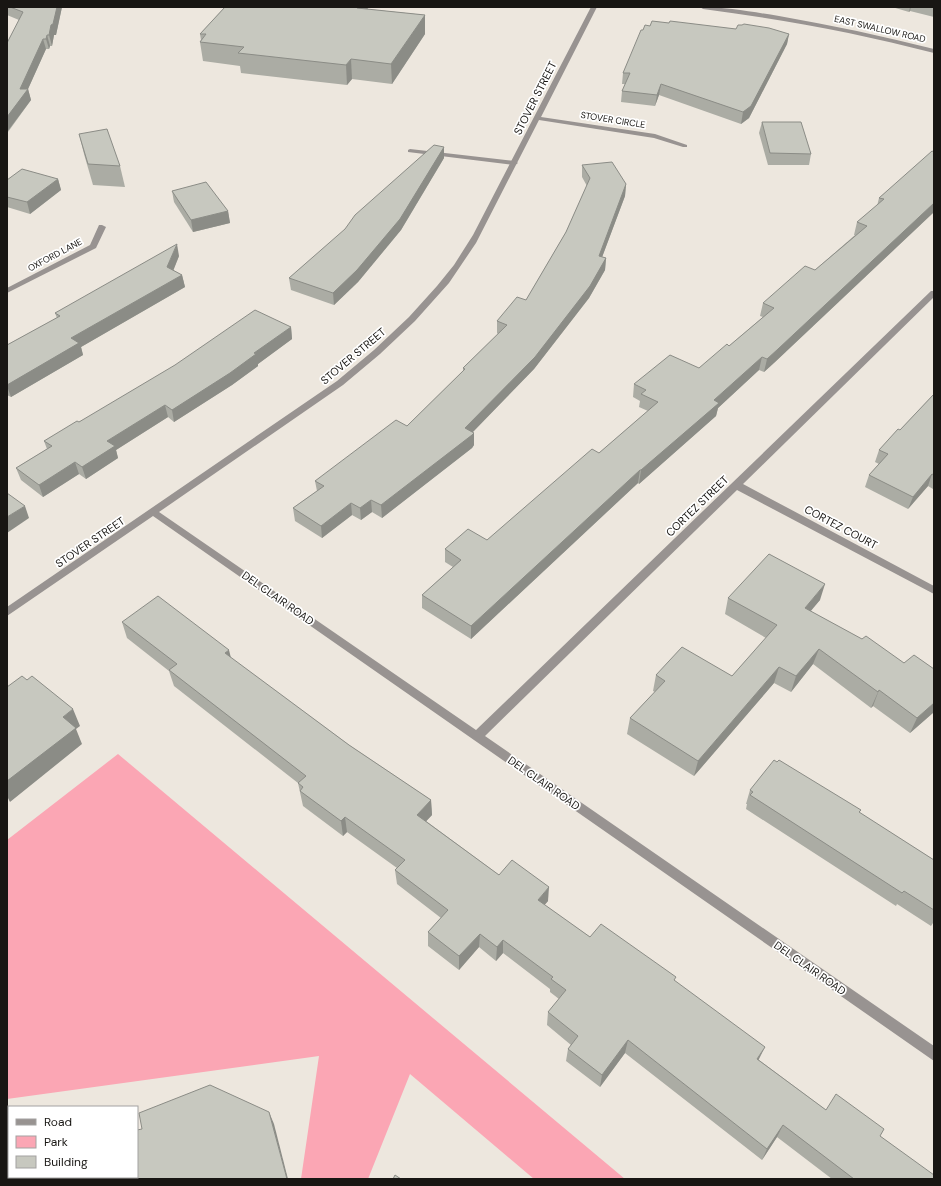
<svg xmlns="http://www.w3.org/2000/svg" width="941" height="1186" viewBox="0 0 941 1186" font-family="'DM Sans',sans-serif">
<rect width="100%" height="100%" fill="#ede7de"/>
<polygon fill="#fba6b4" points="118,754 625,1179 534,1179 410,1074 368,1179 301,1179 319,1056 7,1099 7,840"/>
<g fill="none" stroke-linecap="round" stroke-linejoin="round">
<polygon fill="#989391" fill-rule="evenodd" points="410,149 515,161 518,163 515,165 408,152 408,150"/>
<g fill="#989391" fill-rule="evenodd">
<polygon points="591,7 597,7 541,117 655,134 687,145 687,147 683,147 654,138 539,120 476,243 449,283 415,321 380,354 343,385 159,512 476,730 931,291 934,291 934,297 743,484 934,586 934,594 737,490 485,736 934,1046 934,1061 153,516 7,616 7,607 337,381 374,350 409,317 437,286 454,265 473,235"/>
<path d="M 700,7 C 727,7 753,12 779,16 C 831,25 883,36 934,49 L 934,53 C 858,33 781,19 703,9 Z"/>
<polygon points="99,225 102,225 106,227 96,248 7,293 7,288 90,245"/>
</g>
</g>
<g fill="#abaca4">
<polygon points="7,7 62,7 56,35 54,35 52,46 50,46 49,49 46,49 28,89 31,100 8,132 19,20 7,15"/>
<polygon points="225,7 368,7 367,9 425,15 425,34 392,84 352,79 347,85 241,73 240,66 203,61 200,42 201,40 200,34"/>
<polygon points="892,7 934,7 934,17 910,11 909,12"/>
<polygon points="669,23 789,34 787,44 749,118 741,124 659,95 655,106 621,102 622,91 625,84 622,84 623,73 643,30 650,26"/>
<polygon points="762,122 811,154 809,165 768,165 759,133"/>
<polygon points="79,134 120,166 125,187 93,185 84,154"/>
<polygon points="444,147 444,158 401,230 358,282 334,305 291,290 289,278"/>
<polygon points="934,152 934,212 775,362 764,372 759,370 718,408 716,416 639,484 638,483 471,639 422,608 422,595 453,567 445,562 445,549 487,540 599,453 648,411 639,407 640,401 633,397 634,384 699,368 729,346 763,317 760,316 763,303 815,270 855,235 854,235 857,222 877,206 879,198"/>
<polygon points="582,165 626,184 625,196 602,257 606,258 605,270 589,298 534,369 472,433 474,433 474,445 472,448 382,518 372,512 361,520 352,515 322,538 295,521 293,508 317,491 315,481 407,426 463,371 463,368 498,334 497,333 497,321 526,300 566,232 587,186 582,177"/>
<polygon points="58,179 61,190 30,214 7,207 7,180"/>
<polygon points="172,191 228,211 230,223 193,232 174,202"/>
<polygon points="179,256 173,270 182,275 185,287 81,347 83,355 11,397 7,395 7,345 57,318 55,313"/>
<polygon points="291,327 292,339 258,364 258,366 232,385 174,422 168,417 116,450 118,458 86,479 79,474 43,497 21,480 16,468 47,449 44,441 79,422"/>
<polygon points="934,394 934,487 933,489 928,486 908,509 865,487 869,475 879,464 875,462 879,450 900,430"/>
<polygon points="728,598 820,600 810,611 904,663 934,669 934,712 910,733 873,706 871,708 813,664 791,692 774,683 694,776 627,734 630,718 655,692 653,691 656,675 732,676 766,638 725,614"/>
<polygon points="122,622 231,658 349,745 431,800 432,815 426,821 499,875 548,901 544,905 590,937 675,981 759,1060 826,1110 880,1136 934,1179 832,1179 777,1137 762,1160 625,1053 600,1087 566,1061 568,1049 571,1045 547,1025 548,1012 559,999 550,992 550,989 503,953 496,961 479,947 459,970 428,946 428,932 441,918 397,884 395,870 397,868 347,832 343,836 303,806 298,783 174,686 169,671 127,638"/>
<polygon points="750,790 861,810 859,813 934,860 934,924 933,923 931,926 897,904 896,906 746,809 747,804 746,804"/>
</g>
<g fill="#8b8c86">
<polygon points="57,7 62,7 56,35 54,35 52,46 49,35 51,25"/>
<polygon points="358,7 368,7 368,8 359,27 357,8"/>
<polygon points="910,7 911,7 910,11 909,12"/>
<polygon points="425,15 425,34 392,84 391,64"/>
<polygon points="789,34 787,44 749,118 741,124 743,112"/>
<polygon points="47,35 50,46 49,49 46,39"/>
<polygon points="43,39 46,49 28,89 31,100 7,132 7,117"/>
<polygon points="351,59 352,79 347,85 346,65"/>
<polygon points="661,84 659,95 655,106 657,95"/>
<polygon points="444,147 444,158 401,230 358,282 334,305 333,293"/>
<polygon points="58,179 61,190 30,214 27,202"/>
<polygon points="626,184 625,196 598,268 599,256"/>
<polygon points="934,203 934,212 775,362 764,372 767,359"/>
<polygon points="228,211 230,223 193,232 191,220"/>
<polygon points="177,244 179,256 170,279 167,267"/>
<polygon points="606,258 605,270 589,298 534,369 465,440 465,428"/>
<polygon points="182,275 185,287 81,347 83,355 11,397 7,386 7,385 71,338"/>
<polygon points="291,327 292,339 258,364 258,366 232,385 174,422 172,410"/>
<polygon points="762,357 759,370 718,408 716,416 639,484 641,470 714,400"/>
<polygon points="165,405 168,417 116,450 118,458 86,479 82,467 107,441"/>
<polygon points="474,433 474,445 472,448 382,518 381,505"/>
<polygon points="75,462 79,474 43,497 39,485"/>
<polygon points="640,470 638,483 471,639 471,626"/>
<polygon points="932,474 928,486 908,509 913,497"/>
<polygon points="371,500 372,512 361,520 360,508"/>
<polygon points="351,503 352,515 322,538 321,526"/>
<polygon points="25,506 29,518 7,533 7,517"/>
<polygon points="825,584 820,600 800,624 805,608"/>
<polygon points="819,649 813,664 791,692 796,676"/>
<polygon points="229,650 233,666 225,653"/>
<polygon points="779,667 774,683 694,776 698,761"/>
<polygon points="879,690 873,706 871,708 878,692"/>
<polygon points="934,703 934,712 910,733 917,718"/>
<polygon points="73,709 80,726 76,729 82,744 10,802 7,796 7,781 63,717"/>
<polygon points="431,800 432,815 418,830 417,815"/>
<polygon points="345,817 347,832 343,836 341,821"/>
<polygon points="549,887 548,901 537,914 538,900"/>
<polygon points="480,934 479,947 459,970 459,956"/>
<polygon points="503,940 503,953 496,961 497,947"/>
<polygon points="628,1040 625,1053 600,1087 602,1075"/>
<polygon points="765,1047 759,1059 752,1071 757,1059"/>
<polygon points="269,1112 274,1124 288,1179 287,1179"/>
<polygon points="783,1125 777,1137 762,1160 767,1149"/>
</g>
<g fill="#c7c8bf" stroke="#8b8c86">
<polygon points="10,7 57,7 53,24 51,25 49,35 47,35 46,39 43,39 20,89 28,89 7,117 7,43 23,12"/>
<polygon points="225,7 358,7 357,8 425,15 391,64 351,59 346,65 238,53 244,47 200,42 206,34 200,34"/>
<polygon points="652,21 669,23 670,21 736,29 738,25 742,25 744,24 769,28 789,34 751,106 743,112 661,84 657,95 622,91 630,73 623,73 641,30 643,30 645,25 650,26"/>
<polygon points="762,122 801,122 811,154 770,153"/>
<polygon points="107,129 120,166 88,164 79,134"/>
<polygon points="434,145 444,147 400,219 357,270 333,293 289,278 345,229 355,215"/>
<polygon points="932,151 934,152 934,203 778,349 767,359 762,357 714,400 719,403 641,470 640,470 471,626 422,595 461,560 445,549 468,529 487,540 592,449 599,453 658,402 641,394 646,390 634,384 670,355 699,368 727,344 729,346 774,308 763,303 805,266 815,270 867,226 857,222 884,199 879,198"/>
<polygon points="612,162 626,184 599,256 606,258 590,286 535,357 465,428 474,433 472,435 381,505 371,500 360,508 351,503 321,526 293,508 324,486 315,481 396,420 407,426 465,369 463,368 507,325 497,321 517,297 526,300 566,232 590,178 582,165"/>
<polygon points="22,169 58,179 27,202 7,197 7,180"/>
<polygon points="206,182 228,211 191,220 172,191"/>
<polygon points="177,244 167,267 182,275 71,338 79,343 7,385 7,345 60,316 55,313"/>
<polygon points="255,310 291,327 254,353 256,354 230,373 172,410 165,405 107,441 115,446 82,467 75,462 39,485 16,468 52,446 44,441 77,421 79,422 175,365"/>
<polygon points="934,394 934,475 932,474 913,497 869,475 888,454 879,450 898,429 900,430"/>
<polygon points="7,493 25,506 7,517"/>
<polygon points="769,554 825,584 805,608 862,639 866,636 904,663 914,655 934,669 934,703 917,718 879,690 878,692 819,649 796,676 779,667 698,761 630,718 665,681 656,675 682,647 732,676 777,625 728,598"/>
<polygon points="158,596 229,650 225,653 349,745 431,800 417,815 499,875 512,860 549,887 538,900 590,937 601,924 676,977 674,980 765,1047 757,1059 826,1110 836,1094 884,1129 880,1136 934,1175 934,1179 854,1179 783,1125 767,1149 628,1040 602,1075 568,1049 578,1036 548,1012 566,990 551,979 553,977 503,940 497,947 480,934 459,956 428,932 448,910 395,870 405,860 345,817 341,821 300,791 303,787 298,783 306,776 169,670 177,664 122,622"/>
<polygon points="22,676 27,680 32,676 73,709 63,717 76,728 7,781 7,687"/>
<polygon points="774,760 777,762 779,760 861,810 859,812 934,860 934,910 904,891 902,893 750,795 753,792 750,790"/>
<polygon points="210,1085 269,1112 287,1179 7,1179 7,1152 9,1152 9,1177 137,1177 137,1130 142,1129 139,1113"/>
<polygon points="395,1175 401,1179 393,1179"/>
</g>
<g text-anchor="middle" dominant-baseline="central" stroke-width="3.5" stroke-linejoin="round" paint-order="stroke">
<g font-size="9" fill="#181613" stroke="#fff">
<text transform="translate(880 29) rotate(13)">EAST SWALLOW ROAD</text>
<text transform="translate(613 120) rotate(9)">STOVER CIRCLE</text>
<text transform="translate(55 255) rotate(-28)">OXFORD LANE</text>
</g>
<g font-size="11" fill="#181613" stroke="#fff">
<text transform="translate(535 98) rotate(-63)">STOVER STREET</text>
<text transform="translate(353 356) rotate(-40)">STOVER STREET</text>
<text transform="translate(697 506) rotate(-44)">CORTEZ STREET</text>
<text transform="translate(841 527) rotate(28)">CORTEZ COURT</text>
<text transform="translate(90 542) rotate(-34)">STOVER STREET</text>
<text transform="translate(278 598) rotate(35)">DEL CLAIR ROAD</text>
<text transform="translate(544 783) rotate(35)">DEL CLAIR ROAD</text>
<text transform="translate(810 968) rotate(35)">DEL CLAIR ROAD</text>
</g>
</g>
<rect width="941" height="1186" fill="none" stroke="#181613" stroke-width="16"/>
<rect x="8" y="1106" width="130" height="72" fill="#ffffff" stroke="#a3a2a1"/>
<rect x="16" y="1119" width="20" height="6" fill="#989391" stroke="#a3a2a1"/>
<text x="44" y="1126" font-size="12" fill="#181613">Road</text>
<rect x="16" y="1136" width="20" height="12" fill="#fba6b4" stroke="#a3a2a1"/>
<text x="44" y="1146" font-size="12" fill="#181613">Park</text>
<rect x="16" y="1156" width="20" height="12" fill="#c7c8bf" stroke="#a3a2a1"/>
<text x="44" y="1166" font-size="12" fill="#181613">Building</text>
</svg>
